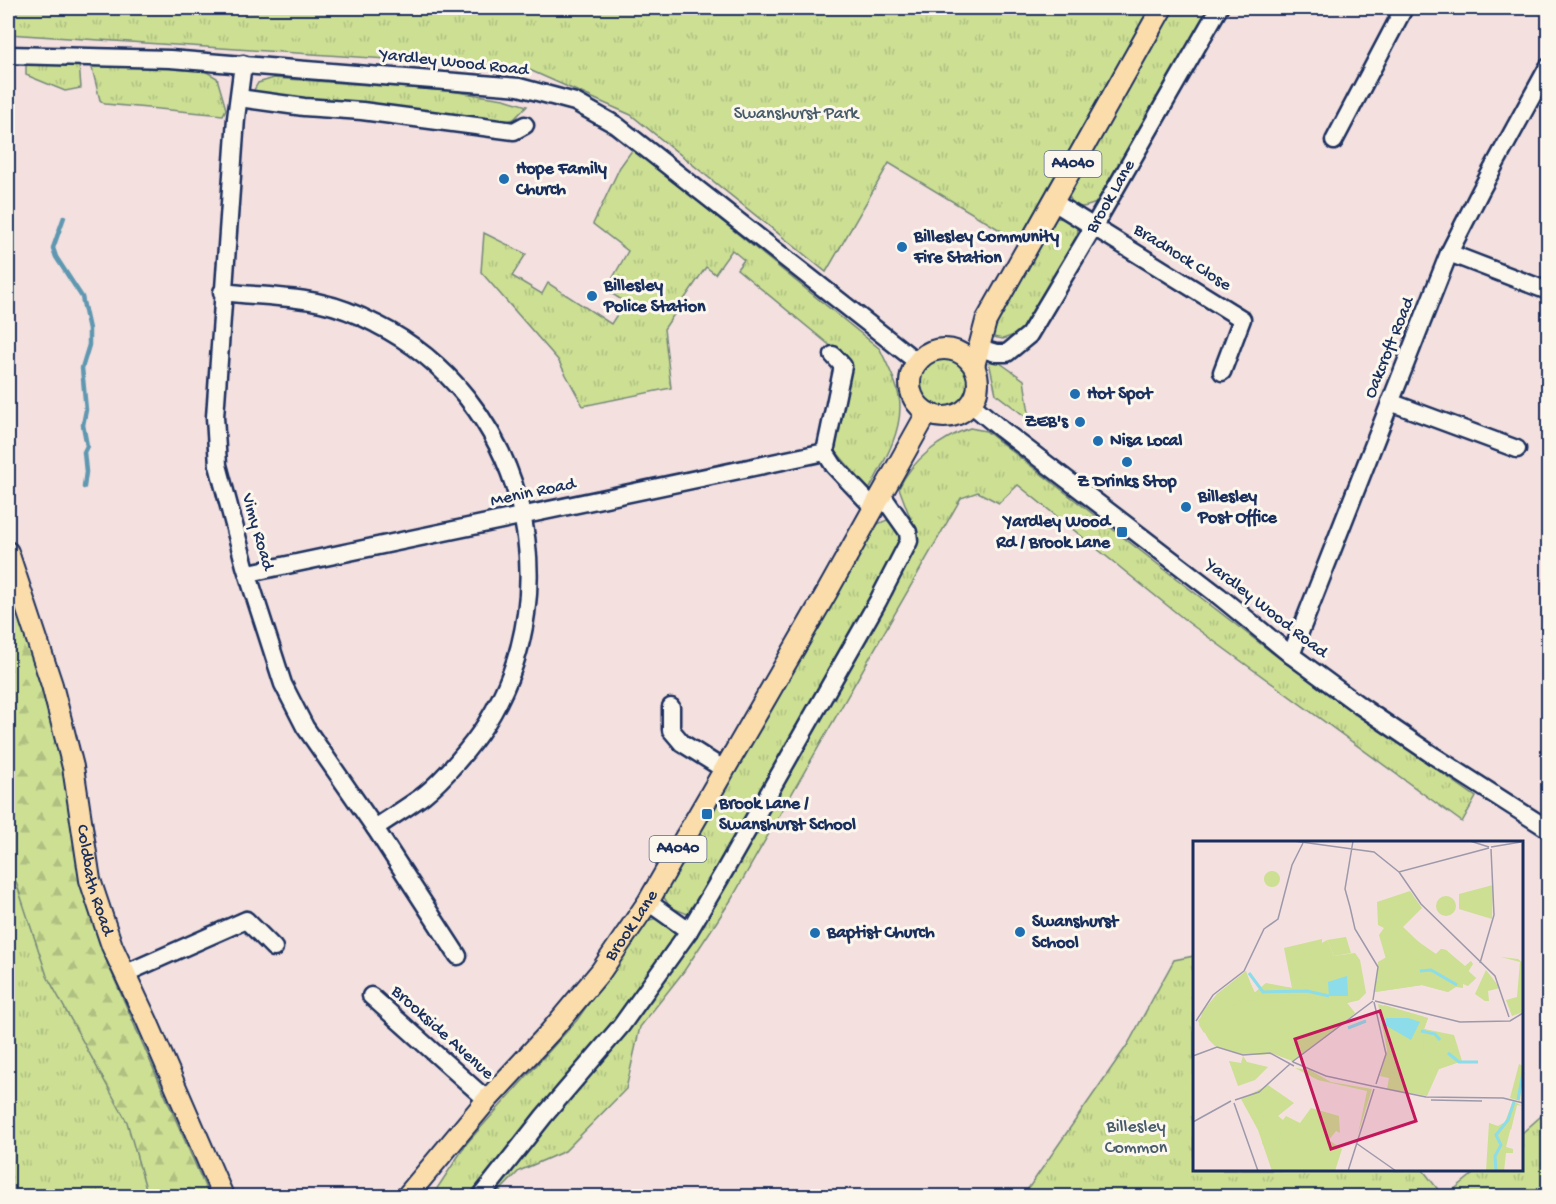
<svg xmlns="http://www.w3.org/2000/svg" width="1556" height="1204" viewBox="0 0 1556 1204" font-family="'Gochi Hand',sans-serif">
<defs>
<pattern id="grass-tufts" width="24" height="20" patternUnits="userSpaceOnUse" patternTransform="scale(1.5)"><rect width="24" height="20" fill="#ccdf93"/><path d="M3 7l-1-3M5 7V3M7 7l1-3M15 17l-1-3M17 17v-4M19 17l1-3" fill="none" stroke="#afc081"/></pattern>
<pattern id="forest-firs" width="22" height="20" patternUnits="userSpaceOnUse" patternTransform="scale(1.5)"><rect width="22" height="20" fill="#ccdf93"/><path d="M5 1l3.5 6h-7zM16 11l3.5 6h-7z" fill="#afc081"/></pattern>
</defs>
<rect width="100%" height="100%" fill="#f3e0df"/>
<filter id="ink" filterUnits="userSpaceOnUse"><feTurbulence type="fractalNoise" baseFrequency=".0167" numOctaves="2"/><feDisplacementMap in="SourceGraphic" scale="12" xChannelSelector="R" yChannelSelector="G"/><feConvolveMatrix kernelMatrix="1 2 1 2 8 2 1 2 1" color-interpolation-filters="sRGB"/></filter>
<g filter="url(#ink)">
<g fill="url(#grass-tufts)" stroke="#748778" stroke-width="1.5">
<polygon points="8,8 1150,8 1018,241 889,163 826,272 631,115 525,68 8,34"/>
<path d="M 1171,8 L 1209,8 L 1096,203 C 1079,210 1073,209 1067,191 Z"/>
<polygon points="26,61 79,63 81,88 65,91 26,75"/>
<polygon points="91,64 176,67 205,71 217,78 226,109 223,115 105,104 100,100"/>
<polygon points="274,78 450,91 504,99 527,106 514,119 494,125 260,98 254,90 258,83"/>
<path d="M 633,149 L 880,349 C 888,367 900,387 900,407 C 900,437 882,465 869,490 L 833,448 L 850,362 L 737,269 L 744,260 L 732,250 L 715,274 L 706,267 L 664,329 L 671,388 L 583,406 L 558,360 L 481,272 L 484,233 L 526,254 L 512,276 L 542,294 L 548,283 L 611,324 L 625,302 L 606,290 L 628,251 L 593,224 L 620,167 Z"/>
<path d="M 1054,218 C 1065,218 1073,220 1078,230 L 1076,241 L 1020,333 L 1003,339 L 988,336 Z"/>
<circle cx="944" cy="382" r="25"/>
<polygon points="993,358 1024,380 1030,420 996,394 989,362"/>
<path d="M 970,428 L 986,431 L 1284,662 L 1476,797 L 1462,822 L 1189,623 L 1018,485 L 999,503 L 978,492 L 961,498 L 731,900 L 684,971 L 640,1027 L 626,1089 L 565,1151 L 519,1171 L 495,1196 L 432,1196 L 467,1143 L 577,1020 L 646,921 L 657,918 L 675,933 L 683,944 L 700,919 L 670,907 L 663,896 L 875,525 L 887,520 L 895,527 L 901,538 L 897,553 L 914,528 L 899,488 C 912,460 941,438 970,428 Z"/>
<polygon points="8,581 79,869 107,962 209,1196 8,1196"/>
<polygon points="1194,956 1194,1170 1423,1170 1443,1196 1023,1196 1128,1044 1174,960"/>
<polygon points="1548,1110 1548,1196 1446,1196 1478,1170 1522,1170 1522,1133"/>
</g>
<polygon fill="url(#forest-firs)" stroke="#748778" stroke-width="1.5" points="8,581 57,735 79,869 107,962 209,1196 148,1196 127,1122 47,976 8,858"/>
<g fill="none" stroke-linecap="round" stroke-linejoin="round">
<polyline stroke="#5f97b1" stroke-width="4.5" points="64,217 53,248 56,257 82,297 89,329 89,345 82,368 86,410 83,425 87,446 84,452 86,472 84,487"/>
<g stroke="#1b2f5e" stroke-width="21">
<g id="minor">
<polyline points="8,55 170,59 519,87 575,102 616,125 916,361"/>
<polyline points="243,64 236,118 215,417 218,465 245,566 283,684 305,727 375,828 458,956"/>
<polyline points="239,98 304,107 362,111 514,131 525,125"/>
<polyline points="1334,141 1404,8"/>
<polyline points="1052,201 1242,319 1222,372"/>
<polyline points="1449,253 1548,291"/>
<path d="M 222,292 C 254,296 290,296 321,303 C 340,307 359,315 376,324 C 522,397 573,586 486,724 C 472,746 444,779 424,795 C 408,807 391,817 375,828"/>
<path id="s1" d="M 979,348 L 996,353 L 1007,353 L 1029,335 L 1094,226 L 1219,8"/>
<polyline points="833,355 843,366 825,452 834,466 874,508"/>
<polyline points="1390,402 1517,449"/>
<polyline points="971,404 1001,429 1219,596 1291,655 1359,705 1434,756 1548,829"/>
<polyline points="249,573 825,452"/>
<polyline points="1291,655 1449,253 1481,190 1548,67"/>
<polyline points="671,707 671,730 682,743 725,770"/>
<polyline points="648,902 689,931"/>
<polyline points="124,974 246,920 274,948"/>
<polyline points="371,996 487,1100"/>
<polyline points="481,1196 544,1116 621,1026 689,931 725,870 878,601 909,541 908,532 882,495"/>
</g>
</g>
<g stroke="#1b2f5e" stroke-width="24">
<g id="major">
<circle cx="944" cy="383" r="34"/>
<polyline points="974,366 986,321 1162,8"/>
<path id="s2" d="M 8,552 L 52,685 L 73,767 L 90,880 L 112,946 L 147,1021 L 223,1196"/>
<path id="s3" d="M 407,1196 L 487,1100 L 550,1032 L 601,971 L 648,902 L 827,592 L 927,413"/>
</g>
</g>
<use href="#minor" stroke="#fbf7ec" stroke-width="16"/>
<use href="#major" stroke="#fbddab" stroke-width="20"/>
</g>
</g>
<g fill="#1f6fb2" stroke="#fbf7ec" stroke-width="2">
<circle cx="504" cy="179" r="6"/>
<circle cx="902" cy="247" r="6"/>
<circle cx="592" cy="296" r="6"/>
<circle cx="1075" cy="394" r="6"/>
<circle cx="1080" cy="422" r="6"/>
<circle cx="1098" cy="441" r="6"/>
<circle cx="1127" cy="462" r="6"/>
<circle cx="1186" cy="507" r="6"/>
<rect x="1116" y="526" width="12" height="12" rx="3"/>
<rect x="701" y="808" width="12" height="12" rx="3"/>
<circle cx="1020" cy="932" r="6"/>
<circle cx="815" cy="933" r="6"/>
</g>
<g text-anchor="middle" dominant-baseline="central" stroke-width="6" stroke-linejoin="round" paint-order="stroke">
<g fill="#fbf7ec" stroke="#5e6b89" stroke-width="1.5">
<rect x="1044.5" y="151" width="57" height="26" rx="4.5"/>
<rect x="649.5" y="836" width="57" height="26" rx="4.5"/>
</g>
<g font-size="16" font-weight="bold" fill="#1b2f5e">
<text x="1073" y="164">A4040</text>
<text x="678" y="849">A4040</text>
</g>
<g font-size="18" fill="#1b2f5e" stroke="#fbf7ec">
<text transform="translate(454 63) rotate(6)">Yardley Wood Road</text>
<text stroke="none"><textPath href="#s1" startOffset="218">Brook Lane</textPath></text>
<text transform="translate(1182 258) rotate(32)">Bradnock Close</text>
<text transform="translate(1390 348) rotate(-68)">Oakcroft Road</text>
<text transform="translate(533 493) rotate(-12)">Menin Road</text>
<text transform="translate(257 532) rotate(74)">Vimy Road</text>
<text transform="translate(1266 609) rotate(38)">Yardley Wood Road</text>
<text stroke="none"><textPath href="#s2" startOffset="340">Coldbath Road</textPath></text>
<text stroke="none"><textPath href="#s3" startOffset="352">Brook Lane</textPath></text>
<text transform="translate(442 1033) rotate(42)">Brookside Avenue</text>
</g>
<g font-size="18" fill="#475b6b" stroke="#fbf7ec">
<text x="796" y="114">Swanshurst Park</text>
<text x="1136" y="1127">Billesley<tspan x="1136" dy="21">Common</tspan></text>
</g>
<g font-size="18" font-weight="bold" fill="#1b2f5e" stroke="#fbf7ec" text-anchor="start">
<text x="516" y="169">Hope Family<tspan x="516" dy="21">Church</tspan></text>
<text x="914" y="237">Billesley Community<tspan x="914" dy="21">Fire Station</tspan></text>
<text x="604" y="286">Billesley<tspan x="604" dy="21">Police Station</tspan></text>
<text x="1087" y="394">Hot Spot</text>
<text x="1068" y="422" text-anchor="end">ZEB's</text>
<text x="1110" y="441">Nisa Local</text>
<text x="1127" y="482" text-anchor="middle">Z Drinks Stop</text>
<text x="1198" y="497">Billesley<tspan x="1198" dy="21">Post Office</tspan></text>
<text x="1110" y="522" text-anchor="end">Yardley Wood<tspan x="1110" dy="21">Rd / Brook Lane</tspan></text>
<text x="719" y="804">Brook Lane /<tspan x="719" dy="21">Swanshurst School</tspan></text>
<text x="1032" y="922">Swanshurst<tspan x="1032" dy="21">School</tspan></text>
<text x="827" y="933">Baptist Church</text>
</g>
</g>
<g transform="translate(1193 841)">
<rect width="330" height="330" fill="#f3e0df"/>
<path d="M 217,50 L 229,67 L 210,86 L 234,109 L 243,113 L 248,108 L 253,109 L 283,137 L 275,145 L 270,143 L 270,147 L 263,146 L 255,151 L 229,144 L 182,151 L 185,121 L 193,118 L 186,94 L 191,87 L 185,84 L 184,61 ZM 129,98 L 129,102 L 134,99 L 141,115 L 162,112 L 167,119 L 173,152 L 166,159 L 154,162 L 162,172 L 100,220 L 81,213 L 52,214 L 22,205 L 16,199 L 5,180 L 24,153 L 53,130 L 61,152 L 73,142 L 99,147 L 91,107 ZM 308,116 L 325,118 L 330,122 L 330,171 L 319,175 L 313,159 L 324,156 L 327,121 ZM 185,163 L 235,177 L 231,188 L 261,194 L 269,220 L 246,228 L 234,255 L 194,248 L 196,237 L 187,235 L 194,209 ZM 102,227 L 117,229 L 138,241 L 179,248 L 165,293 L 174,250 L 125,239 ZM 75,244 L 101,262 L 85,275 L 90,279 L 93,275 L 107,282 L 118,267 L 146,275 L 147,292 L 143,290 L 136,299 L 149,308 L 142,330 L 79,330 L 65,289 L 48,258 ZM 312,281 L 318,286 L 313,306 L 320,308 L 320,312 L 313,312 L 311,330 L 293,330 L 296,282 L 305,285 Z" fill="#ccdf93"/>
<path d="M 223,99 L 243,113 L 248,108 L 253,109 L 272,125 L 278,120 L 280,123 L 275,131 L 283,137 L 279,141 L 272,136 L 255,151 L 229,144 L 182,151 L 187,128 L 195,122 L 186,125 L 185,121 ZM 220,113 L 253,119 L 260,127 L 257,136 L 233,128 ZM 105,113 L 114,120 L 139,123 L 104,127 ZM 156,125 L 165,126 L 166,159 L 154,162 L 162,172 L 100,220 L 81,213 L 52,214 L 22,205 L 58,209 L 69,207 L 75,197 L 83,211 L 100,213 L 156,172 L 149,164 L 108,170 L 107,163 L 115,162 L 115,145 L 106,141 L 108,134 L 140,133 L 147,140 L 135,141 L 136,155 L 155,137 L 151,138 L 149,130 ZM 293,129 L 307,147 L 295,150 L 296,160 L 292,160 L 282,153 ZM 54,135 L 65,158 L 79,145 L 100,147 L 101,157 L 74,155 L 65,160 L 52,159 L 37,166 L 53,154 ZM 41,142 L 31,156 L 13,169 L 11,174 L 19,169 L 9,183 L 14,188 L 11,192 L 6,184 L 9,171 L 24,153 ZM 191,164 L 235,177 L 231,188 L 242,191 L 231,195 L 230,208 L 269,220 L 246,228 L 247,221 L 213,207 L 228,180 L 203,173 L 192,174 ZM 326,223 L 330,225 L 327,260 L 317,257 ZM 320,260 L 329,265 L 324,264 L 318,289 L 315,285 L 304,312 L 299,305 L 296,282 L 306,286 L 312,281 Z" fill="#ccdf93" fill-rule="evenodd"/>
<path d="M 221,106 L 230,117 L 248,115 L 260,127 L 257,136 L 229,126 L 219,109 Z" fill="#ccdf93"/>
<path d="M 300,44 L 299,78 L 266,68 L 266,53 ZM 50,215 L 54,221 L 75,226 L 62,239 L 45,245 L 36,220 L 48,222 Z" fill="#ccdf93"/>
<path d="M71 38a8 8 0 1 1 16 0a8 8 0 1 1-16 0ZM243 65a10 10 0 1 1 20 0a10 10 0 1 1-20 0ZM 197,62 L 203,80 L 193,83 L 188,65 ZM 153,96 L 158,112 L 141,115 L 134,99 ZM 63,255 L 67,261 L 63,264 L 72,278 L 65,283 L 55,270 L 62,265 L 54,266 ZM87 292a9 9 0 1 1 18 0a9 9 0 1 1-18 0ZM 123,284 L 134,291 L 122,308 L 111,301 ZM69 300a9 9 0 1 1 18 0a9 9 0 1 1-18 0ZM96 313a9 9 0 1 1 18 0a9 9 0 1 1-18 0ZM 117,315 L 134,325 L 131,330 L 112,325 Z" fill="#ccdf93"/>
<path d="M 154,135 L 155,155 L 136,155 L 135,141 ZM 193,177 L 215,177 L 227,181 L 218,199 L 192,184 Z" fill="#8cdce9"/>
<path fill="none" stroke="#8cdce9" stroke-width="3" d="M 227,130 L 238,129 L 264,144M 56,132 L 70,151 L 114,150 L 136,155M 155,187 L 173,180M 228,190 L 242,193 L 247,199M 255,212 L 266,221 L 285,221M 325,259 L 330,231M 303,330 L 302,315 L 308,304 L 303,294 L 315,279 L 321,261"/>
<path fill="none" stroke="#9d99ab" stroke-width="1.5" d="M 101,0 L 152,7M 277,0 L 296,6M 298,6 L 328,1M 152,7 L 181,11 L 206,31 L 296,7M 206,31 L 228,63 L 302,135 L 316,176M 157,66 L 162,88 L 185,126 L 180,159M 157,66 L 152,48 L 160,0M 287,122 L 301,74 L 298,8M 182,160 L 267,181 L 317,180 L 330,172M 181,161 L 193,213 L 183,243M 3,180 L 20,154 L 51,130 L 71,88 L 85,78 L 99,24 L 110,2M 0,215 L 24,206 L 50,214 L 77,212 L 101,225M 99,221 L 180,160M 100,221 L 133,235 L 179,245M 179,245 L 233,256 L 310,257 L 330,262M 42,259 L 66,251 L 97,223M 238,259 L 289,260M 41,262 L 65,330M 0,281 L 38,260M 163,302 L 203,330M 155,330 L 181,248"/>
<path fill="#c2185b" fill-opacity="0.15" stroke="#c2185b" stroke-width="3" d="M 187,170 L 223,280 L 138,308 L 102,198 Z"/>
<rect width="330" height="330" fill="none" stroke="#1b2f5e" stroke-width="3"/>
</g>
<rect width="1556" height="1204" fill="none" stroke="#fbf7ec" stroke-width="30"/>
<rect x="15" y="15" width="1526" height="1174" fill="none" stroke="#1b2f5e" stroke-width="2" filter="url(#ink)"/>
</svg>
